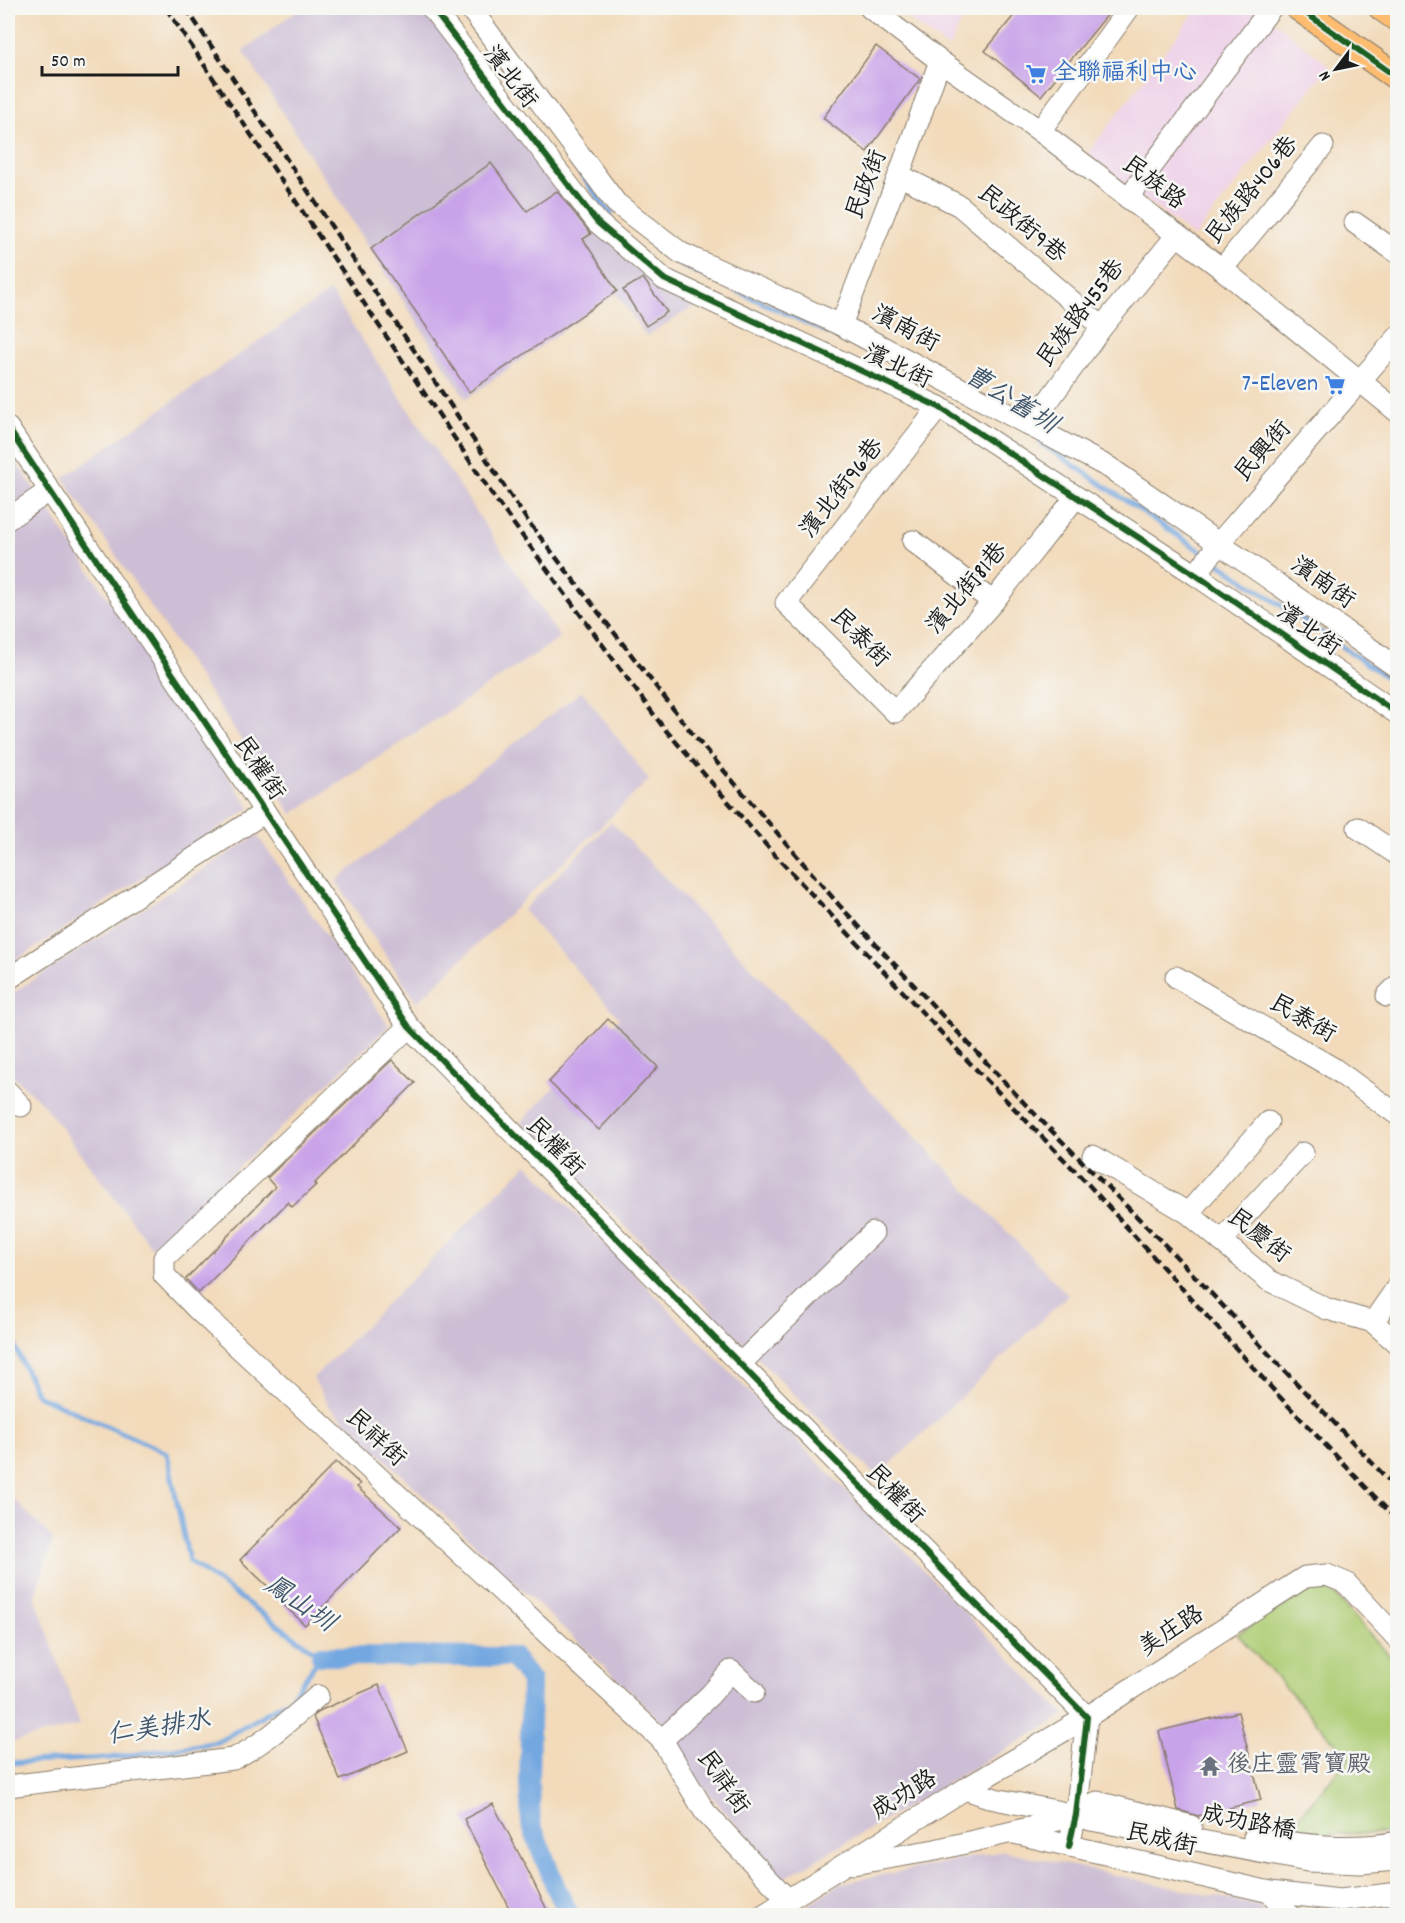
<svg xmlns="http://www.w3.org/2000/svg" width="1405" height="1923" viewBox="0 0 1405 1923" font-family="Dekko,'LXGW WenKai TC',sans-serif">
<rect width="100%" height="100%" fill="#f6f6f2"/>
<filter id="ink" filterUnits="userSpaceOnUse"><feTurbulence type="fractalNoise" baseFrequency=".0167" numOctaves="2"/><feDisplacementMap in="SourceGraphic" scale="12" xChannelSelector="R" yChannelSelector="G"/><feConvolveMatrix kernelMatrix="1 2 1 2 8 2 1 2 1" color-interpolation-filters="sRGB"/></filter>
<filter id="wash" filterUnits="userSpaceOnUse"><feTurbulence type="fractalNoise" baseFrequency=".008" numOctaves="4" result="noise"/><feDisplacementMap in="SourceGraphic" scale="24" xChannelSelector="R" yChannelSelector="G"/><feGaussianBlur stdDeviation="1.35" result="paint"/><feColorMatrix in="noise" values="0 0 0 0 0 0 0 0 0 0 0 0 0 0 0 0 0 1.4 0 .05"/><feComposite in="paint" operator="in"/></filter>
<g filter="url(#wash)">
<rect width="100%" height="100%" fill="#f2daba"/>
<g fill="#eed0e8">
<polygon points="893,8 967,8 949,48"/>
<polygon points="1198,8 1258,8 1329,66 1194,237 1087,154"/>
</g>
<g fill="#ccbed4">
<polygon points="300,8 432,8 616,247 708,298 646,336 616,293 466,399 243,51"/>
<polygon points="330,291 560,638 292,814 63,478"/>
<polygon points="8,450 250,808 8,965"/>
<polygon points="582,691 649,780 417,1002 336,881"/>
<polygon points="611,822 1068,1295 877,1477 521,1122 619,1018 523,910"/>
<polygon points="257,835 389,1026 152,1248 43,1104 8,1071 8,996"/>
<polygon points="527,1164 1065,1715 783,1879 686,1767 658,1718 329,1406 313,1378"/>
<polygon points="8,1493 53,1539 35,1596 80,1725 8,1743"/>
<polygon points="1004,1851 1259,1906 1267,1915 792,1915 841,1883"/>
</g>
<polygon fill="#aecd74" stroke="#657448" stroke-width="1.5" points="1310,1590 1332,1592 1397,1664 1397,1833 1283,1835 1349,1758 1237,1634"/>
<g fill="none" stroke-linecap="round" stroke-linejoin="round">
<g stroke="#73a7e0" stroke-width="5">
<polyline points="565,152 605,207 612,213"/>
<polyline points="679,264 870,352"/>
<polyline points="1041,443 1205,554"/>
<polyline points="1213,559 1398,685"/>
<polyline points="8,1331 37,1395 167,1453 189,1561 321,1656 290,1699 218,1742 111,1758 8,1763"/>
</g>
<polyline stroke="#73a7e0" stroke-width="20" points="321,1656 513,1657 531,1681 529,1783 531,1824 556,1888 570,1916"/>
</g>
<g id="blocks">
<g fill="#c9a3e9">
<polygon points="1020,8 1113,8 1041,96 985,51"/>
<polygon points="876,46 920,79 867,152 823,118"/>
<polygon points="491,163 527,211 557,191 591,234 583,239 617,291 469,392 437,344 438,343 371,249"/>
<polygon points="643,278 667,312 646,326 623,290"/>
<polygon points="608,1019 658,1067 599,1130 549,1082"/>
<polygon points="392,1060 415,1083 314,1184 316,1185 292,1207 288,1202 199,1293 186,1279 275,1187 267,1178"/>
<polygon points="336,1462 360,1484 357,1487 401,1527 305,1625 282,1603 283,1601 240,1560"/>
<polygon points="379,1685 408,1751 340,1780 313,1717 321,1710"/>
<polygon points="1238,1712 1261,1800 1198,1816 1178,1810 1159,1731"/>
<polygon points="493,1804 529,1873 550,1916 513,1916 501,1892 464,1819"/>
</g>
</g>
</g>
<g filter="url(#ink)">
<use href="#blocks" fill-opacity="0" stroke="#877b6b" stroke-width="1.5"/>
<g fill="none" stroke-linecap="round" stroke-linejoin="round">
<g stroke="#877b6b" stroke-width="23">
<g id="minor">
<polyline points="432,8 597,222 664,279 939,407 1196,575 1398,714"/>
<polyline points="470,8 616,203 681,253 841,325 1110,468 1398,668"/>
<polyline points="870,8 940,61 1040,131 1222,269 1398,412"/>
<polyline points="1040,131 1129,8"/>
<polyline points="899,175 960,206 1102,327"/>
<polyline points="1128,198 1271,8"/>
<polyline points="1355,223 1398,253"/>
<polyline points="1222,269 1323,146"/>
<polyline points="841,325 899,175 940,61"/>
<polyline points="939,407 786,603 895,712 993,602 1076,497"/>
<polyline points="1030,426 1102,327 1177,235"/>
<polyline points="8,428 409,1027 1087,1717 1076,1815 1069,1846"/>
<polyline points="8,519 49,491"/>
<polyline points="913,541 993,602"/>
<polyline points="1196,575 1219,543 1398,337"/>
<polyline points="1358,828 1398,855"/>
<polyline points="1176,977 1333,1068 1398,1115"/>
<polyline points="8,979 265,812"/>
<polyline points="1387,996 1398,985"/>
<polyline points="409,1027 164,1258 164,1275 197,1309 662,1740 705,1812 788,1900"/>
<polyline points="8,1092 21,1106"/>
<polyline points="1093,1156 1188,1213 1268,1280 1327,1309 1373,1322 1398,1344"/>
<polyline points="1188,1213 1268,1122"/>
<polyline points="1221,1241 1303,1153"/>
<polyline points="1373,1322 1398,1286"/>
<polyline points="740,1364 873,1233"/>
<polyline points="662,1740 710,1695 731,1671 754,1692"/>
<path d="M 8,1786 L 233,1759 C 265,1743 291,1719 318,1696"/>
<polyline points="965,1789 1087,1717 1305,1577 1327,1575 1346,1583 1398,1639"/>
<polyline points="1014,1833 1270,1892 1290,1916"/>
<path d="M 1254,1837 C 1300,1845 1351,1851 1398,1842"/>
<polyline points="853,1864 935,1850 1029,1828 1076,1815 1097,1802 1191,1826"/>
<polyline points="1270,1892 1340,1900 1398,1893"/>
<polyline points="762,1916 965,1789 995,1799 1076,1815 1091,1820 1307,1861 1360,1863 1398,1860"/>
</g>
</g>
<g stroke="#877b6b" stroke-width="28">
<g id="major">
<polyline points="1299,8 1398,78"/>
<polyline points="1382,8 1398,19"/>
</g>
</g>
<use href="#minor" stroke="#fff" stroke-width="21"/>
<use href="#major" stroke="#fdbc70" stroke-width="26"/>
<g stroke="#1c1c1c" stroke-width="4.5" stroke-dasharray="9 4.5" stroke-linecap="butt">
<polyline points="166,8 496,500 663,727 773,853 966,1059 1087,1183 1278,1395 1398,1521"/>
<polyline points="186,8 527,520 695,737 839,905 1027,1106 1168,1248 1398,1490"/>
</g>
<g stroke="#f6f6f2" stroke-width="10">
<g id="cycleway">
<polyline points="432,8 597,222 664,279 939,407 1196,575 1398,714"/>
<polyline points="1299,8 1398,78"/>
<polyline points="8,428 409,1027 1087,1717 1076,1815 1069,1846"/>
</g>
</g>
<use href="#cycleway" stroke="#1b5e20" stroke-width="6"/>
</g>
</g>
<defs>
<g id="supermarket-bare" transform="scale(1.62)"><path d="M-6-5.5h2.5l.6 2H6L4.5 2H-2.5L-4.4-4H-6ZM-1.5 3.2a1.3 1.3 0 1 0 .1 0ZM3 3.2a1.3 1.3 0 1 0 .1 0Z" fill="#3f7fe0" stroke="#f6f6f2" stroke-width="2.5" paint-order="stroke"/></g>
<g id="temple-bare" transform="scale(1.62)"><path d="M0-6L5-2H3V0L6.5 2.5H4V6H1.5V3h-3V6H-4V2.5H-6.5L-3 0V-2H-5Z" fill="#6b7280" stroke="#f6f6f2" stroke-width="2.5" paint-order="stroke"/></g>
</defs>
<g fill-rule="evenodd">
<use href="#supermarket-bare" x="1036" y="74"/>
<use href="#supermarket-bare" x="1335" y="385"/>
<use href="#temple-bare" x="1210" y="1766"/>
</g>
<g text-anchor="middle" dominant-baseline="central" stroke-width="5" stroke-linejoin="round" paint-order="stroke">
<g font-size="24" fill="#366cbe" stroke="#f6f6f2" text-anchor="start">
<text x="1053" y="74">全聯福利中心</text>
<text x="1318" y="385" text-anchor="end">7-Eleven</text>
</g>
<g font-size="24" fill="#1c1c1c" stroke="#f6f6f2">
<text transform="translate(509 78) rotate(52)">濱北街</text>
<text transform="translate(1153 184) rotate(37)">民族路</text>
<text transform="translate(868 185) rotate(-69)">民政街</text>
<text transform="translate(1253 191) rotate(-51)">民族路406巷</text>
<text transform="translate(1021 225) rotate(40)">民政街9巷</text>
<text transform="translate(1082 314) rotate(-53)">民族路455巷</text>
<text transform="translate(905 330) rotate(28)">濱南街</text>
<text transform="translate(897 368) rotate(25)">濱北街</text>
<text transform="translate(1264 452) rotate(-49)">民興街</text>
<text transform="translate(843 489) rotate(-52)">濱北街96巷</text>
<text transform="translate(1322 584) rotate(35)">濱南街</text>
<text transform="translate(968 589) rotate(-50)">濱北街81巷</text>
<text transform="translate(1308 631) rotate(35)">濱北街</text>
<text transform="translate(859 639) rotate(45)">民泰街</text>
<text transform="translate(258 769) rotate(56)">民權街</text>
<text transform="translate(1302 1020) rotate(30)">民泰街</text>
<text transform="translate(554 1148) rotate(46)">民權街</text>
<text transform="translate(1258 1237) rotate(38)">民慶街</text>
<text transform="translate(375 1439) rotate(43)">民祥街</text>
<text transform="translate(894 1495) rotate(46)">民權街</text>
<text transform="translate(1172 1632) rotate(-33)">美庄路</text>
<text transform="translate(722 1783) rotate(55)">民祥街</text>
<text transform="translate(905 1796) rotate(-32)">成功路</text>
<text transform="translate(1248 1824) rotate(11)">成功路橋</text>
<text transform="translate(1161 1841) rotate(13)">民成街</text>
</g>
<g font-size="24" fill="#5b616d" stroke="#f6f6f2" text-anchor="start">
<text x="1227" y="1766">後庄靈霄寶殿</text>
</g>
<g font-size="26" font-style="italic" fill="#3f546a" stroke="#f6f6f2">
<text transform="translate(1010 401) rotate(32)">曹公舊圳</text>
<text transform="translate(299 1605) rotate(34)">鳳山圳</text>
<text transform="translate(159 1729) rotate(-9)">仁美排水</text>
</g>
</g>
<rect width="1405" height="1923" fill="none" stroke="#f6f6f2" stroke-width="30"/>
<g transform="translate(1336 69) rotate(238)" stroke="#f6f6f2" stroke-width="4.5" paint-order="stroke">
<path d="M0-4.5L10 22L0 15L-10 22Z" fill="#1c1c1c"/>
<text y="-9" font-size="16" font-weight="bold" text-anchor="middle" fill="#1c1c1c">N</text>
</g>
<path d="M42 66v9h136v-9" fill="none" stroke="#1c1c1c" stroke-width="3"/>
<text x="51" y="66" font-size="18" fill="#1c1c1c" stroke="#f6f6f2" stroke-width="4.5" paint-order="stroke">50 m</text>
</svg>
